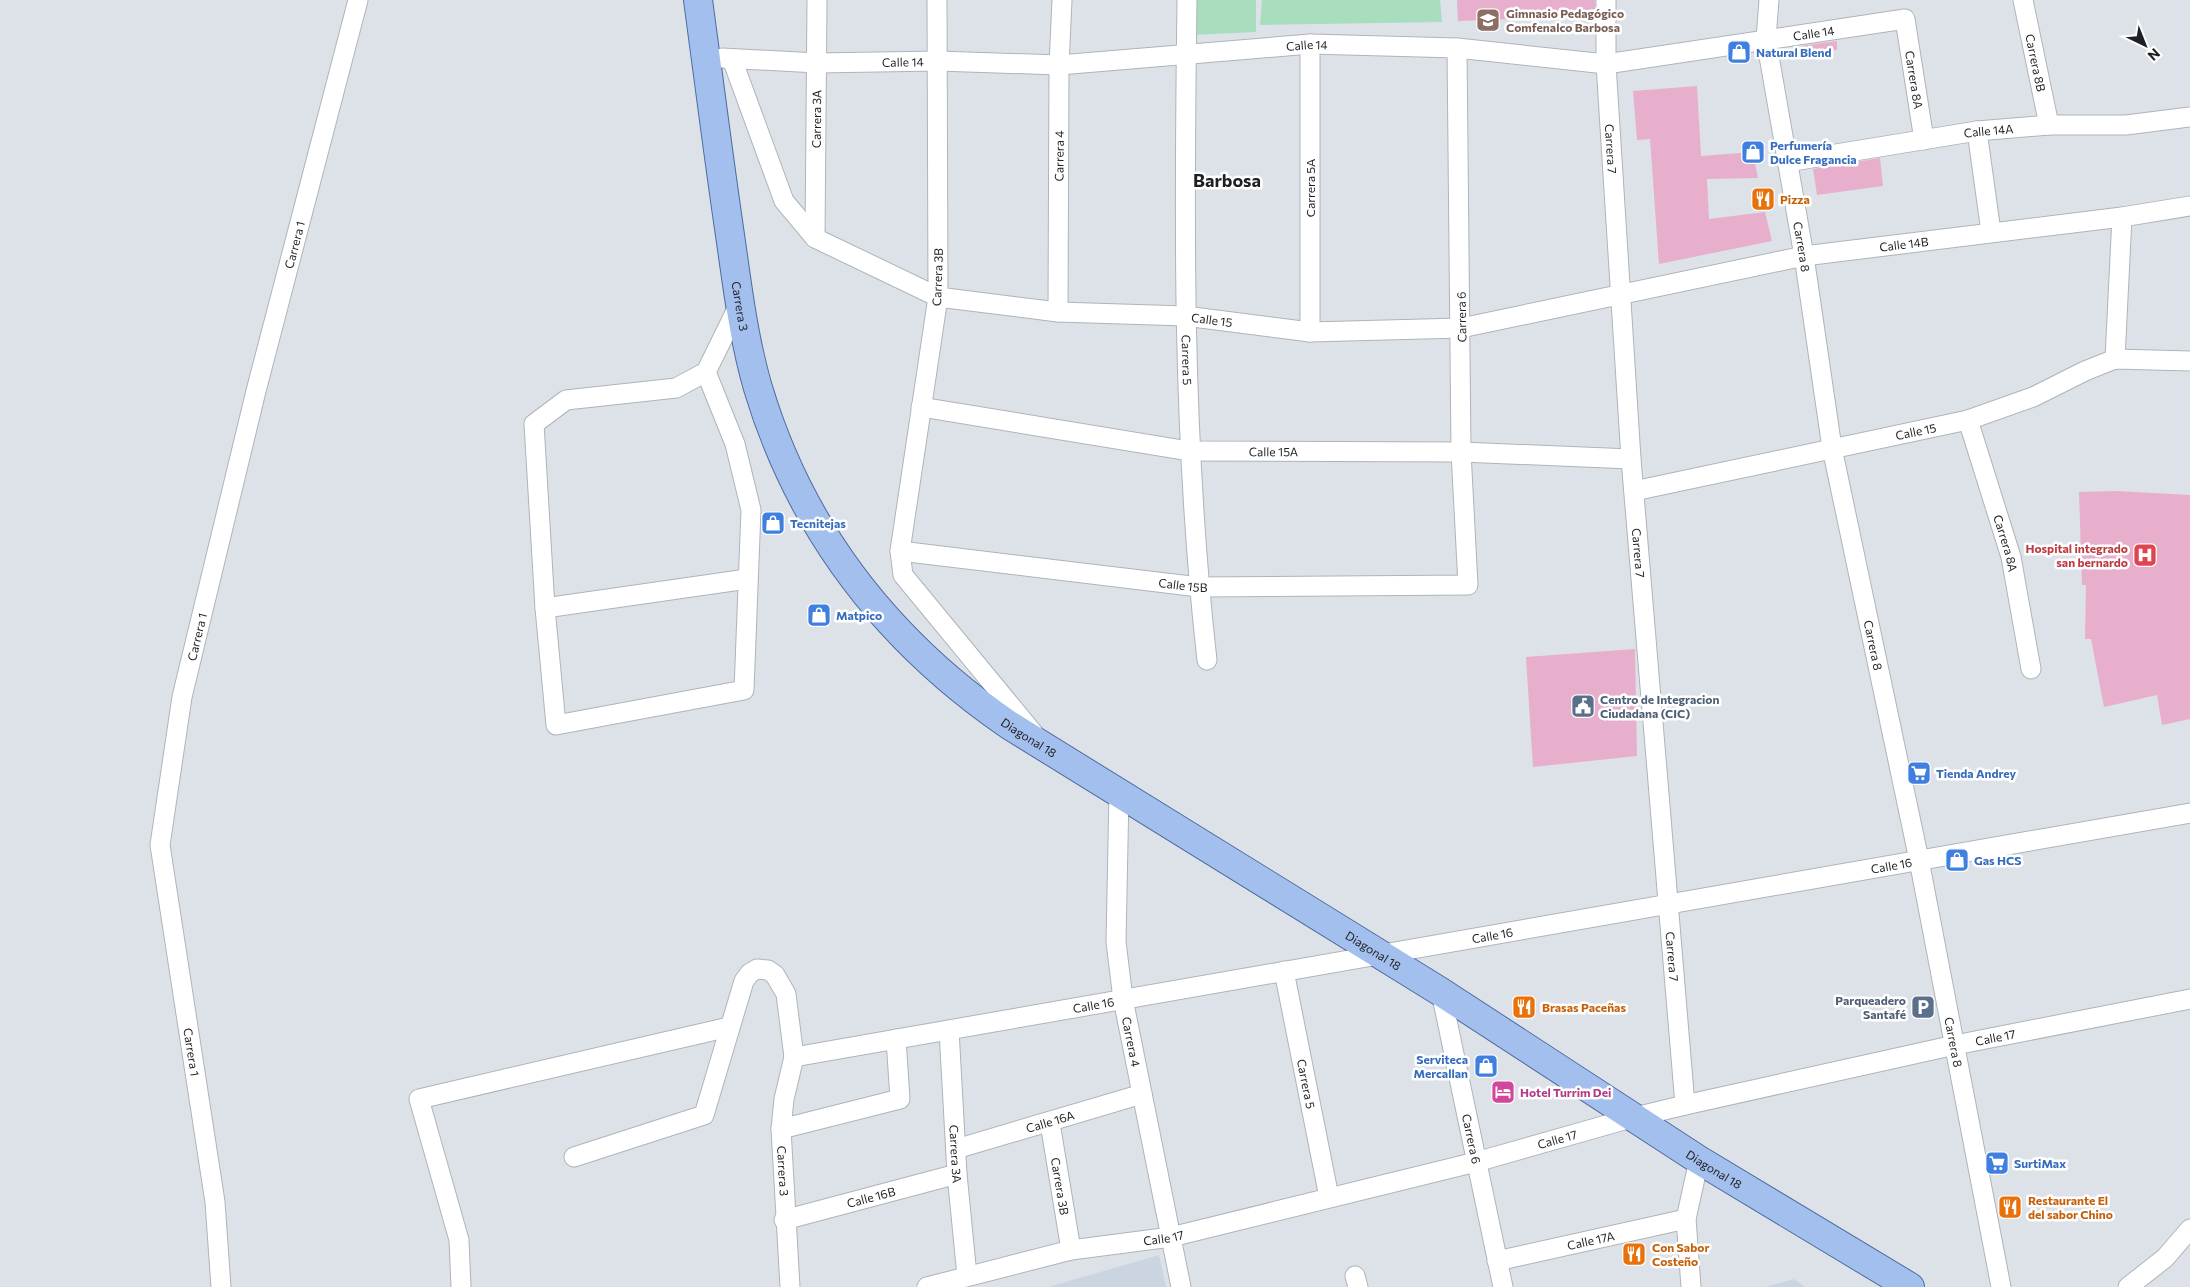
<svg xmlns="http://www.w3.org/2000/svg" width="2190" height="1287" viewBox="0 0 2190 1287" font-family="Commissioner,sans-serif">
<rect width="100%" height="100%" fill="#dde2e9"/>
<g fill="#cbd5e2">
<polygon points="1159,1255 1166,1287 1048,1287"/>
<polygon points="1794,1279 1805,1287 1765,1287"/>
</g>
<g fill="#a8ddbe">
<polygon points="1193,0 1256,0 1256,32 1192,35"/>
<polygon points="1262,0 1440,0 1442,22 1260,25"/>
</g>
<g fill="#e7afcb">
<polygon points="1457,0 1595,0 1595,16 1458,21"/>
<polygon points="1837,41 1837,50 1802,54 1801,46"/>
<polygon points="1697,86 1701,156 1753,152 1758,178 1707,179 1709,219 1765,212 1772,241 1659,264 1650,139 1637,140 1633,91"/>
<polygon points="1880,158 1883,186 1817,195 1813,169"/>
<polygon points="2116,491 2190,495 2190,719 2162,725 2157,695 2104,707 2091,639 2085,639 2086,585 2082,585 2079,492"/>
<polygon points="1635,649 1637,756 1533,767 1526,657"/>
</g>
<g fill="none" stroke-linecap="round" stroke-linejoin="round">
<g stroke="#afb4ba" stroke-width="21">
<g id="street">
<polyline points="937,0 938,297 900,551 903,575 1034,734"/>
<path id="s1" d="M 1187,0 C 1184,220 1182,440 1207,660"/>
<path id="s2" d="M 1606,0 L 1606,64 L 1631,459 L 1685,1105"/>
<path id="s3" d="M 1769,0 L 1766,39 L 1804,256 L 1832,448 L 1919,860 L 2001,1287"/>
<path id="s4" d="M 2023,0 L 2049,125"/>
<path id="s5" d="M 722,58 L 817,63 L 938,61 L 1059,65 L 1310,44 L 1457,48 L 1606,64 L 1905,19 L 1924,140"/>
<path id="s6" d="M 732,59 L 784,201 L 815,238 L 938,297 L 1058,312 L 1185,316 L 1310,332 L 1461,328 L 1804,256 L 2122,217 L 2190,206"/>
<polyline points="1977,131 1991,232"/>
<path id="s7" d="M 1787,162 L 1977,131 L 2049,125 L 2126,125 L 2190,117"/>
<path id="s8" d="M 815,238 L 817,0"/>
<path id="s9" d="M 1058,312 L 1059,65 L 1062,0"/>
<polyline points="1310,332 1310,44"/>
<polyline points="2115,359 2122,217"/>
<polyline points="706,372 735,444 751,510 744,690 556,725 545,608 534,424 566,400 676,388 706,372 740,303"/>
<path id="s10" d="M 921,407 L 1189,451 L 1461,452 L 1631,459"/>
<path id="s11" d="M 1968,420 L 2011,557 L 2031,669"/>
<path id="s12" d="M 1634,491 L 1968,420 L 2033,397 L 2085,371 L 2115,359 L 2190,361"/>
<path id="s13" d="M 900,551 L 1199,587 L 1468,585 L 1461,452 L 1457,48"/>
<polyline points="545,608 747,579"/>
<path id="s14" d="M 1119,793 L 1116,942 L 1123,999 L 1181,1287"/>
<path id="s15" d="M 1284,971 L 1329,1197"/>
<path id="s16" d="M 1441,992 L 1503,1287"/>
<path id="s17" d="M 949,1030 L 957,1174 L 967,1276"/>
<path id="s18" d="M 794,1057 L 2190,813"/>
<path id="s19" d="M 1050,1123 L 1071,1250"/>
<polyline points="781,1129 900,1099 896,1039"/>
<path id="s20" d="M 956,1149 L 1142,1094"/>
<path id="s21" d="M 574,1157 L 704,1115 L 744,981 L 750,973 L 757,969 L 768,970 L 775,975 L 786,994 L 794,1057 L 784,1099 L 781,1129 L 790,1287"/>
<path id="s22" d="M 784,1220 L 957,1174"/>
<path id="s23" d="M 1497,1261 L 1686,1219"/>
<polyline points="1355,1276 1358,1287"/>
<path id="s24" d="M 221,1287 L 215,1202 L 160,845 L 182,697 L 256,391 L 358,0"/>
<polyline points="461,1287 459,1240 419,1099 729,1027"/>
<path id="s25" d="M 927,1287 L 1071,1250 L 1171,1237 L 1476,1162 L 1631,1118 L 1685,1105 L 1955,1045 L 2190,999"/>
<polyline points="1691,1287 1686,1219 1699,1160"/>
<polyline points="2128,1287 2165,1258 2190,1229"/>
</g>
</g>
<g stroke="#4d6b9e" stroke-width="30">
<g id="primary">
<path id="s26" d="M 698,0 C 709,81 719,161 731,242 C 738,291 744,340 758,388 C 801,531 887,641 1009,725 L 1441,992 L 1699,1160 L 1910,1287"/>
</g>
</g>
<use href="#street" stroke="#fff" stroke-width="19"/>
<use href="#primary" stroke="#a3bfed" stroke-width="28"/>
</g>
<defs>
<g id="school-square" transform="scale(1.25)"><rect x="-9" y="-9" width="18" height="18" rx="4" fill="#8d6e63" stroke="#fff"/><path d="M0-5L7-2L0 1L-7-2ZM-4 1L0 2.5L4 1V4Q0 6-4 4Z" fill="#fff"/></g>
<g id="shop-square" transform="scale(1.25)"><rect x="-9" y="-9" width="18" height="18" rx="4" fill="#3f7fe0" stroke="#fff"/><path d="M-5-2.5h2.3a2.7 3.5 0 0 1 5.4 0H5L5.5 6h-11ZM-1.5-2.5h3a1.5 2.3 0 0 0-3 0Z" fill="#fff"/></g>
<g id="restaurant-square" transform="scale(1.25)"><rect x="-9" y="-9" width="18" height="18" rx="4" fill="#e8710a" stroke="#fff"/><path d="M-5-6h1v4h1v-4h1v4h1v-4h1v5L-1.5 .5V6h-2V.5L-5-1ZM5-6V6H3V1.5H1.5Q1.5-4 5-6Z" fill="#fff"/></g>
<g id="hospital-square" transform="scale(1.25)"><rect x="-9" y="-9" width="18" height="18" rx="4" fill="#e0444e" stroke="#fff"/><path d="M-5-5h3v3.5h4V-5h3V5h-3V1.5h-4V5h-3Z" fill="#fff"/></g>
<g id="civic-square" transform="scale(1.25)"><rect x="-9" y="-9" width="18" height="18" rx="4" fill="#5c6f8a" stroke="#fff"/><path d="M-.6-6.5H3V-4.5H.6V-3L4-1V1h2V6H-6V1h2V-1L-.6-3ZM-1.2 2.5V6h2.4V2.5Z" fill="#fff"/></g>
<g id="supermarket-square" transform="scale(1.25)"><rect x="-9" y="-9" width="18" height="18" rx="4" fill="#3f7fe0" stroke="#fff"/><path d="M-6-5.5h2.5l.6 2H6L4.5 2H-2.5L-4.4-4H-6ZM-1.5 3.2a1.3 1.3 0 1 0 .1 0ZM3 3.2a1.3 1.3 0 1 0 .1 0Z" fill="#fff"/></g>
<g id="parking-square" transform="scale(1.25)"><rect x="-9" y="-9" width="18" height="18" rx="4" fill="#5c6f8a" stroke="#fff"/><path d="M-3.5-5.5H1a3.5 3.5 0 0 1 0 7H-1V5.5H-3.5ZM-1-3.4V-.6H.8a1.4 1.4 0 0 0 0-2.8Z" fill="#fff"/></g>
<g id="hotel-square" transform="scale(1.25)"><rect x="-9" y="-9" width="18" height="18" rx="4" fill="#d1479c" stroke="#fff"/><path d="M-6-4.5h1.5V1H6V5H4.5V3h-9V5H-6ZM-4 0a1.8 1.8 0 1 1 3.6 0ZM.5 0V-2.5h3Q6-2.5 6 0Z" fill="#fff"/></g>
</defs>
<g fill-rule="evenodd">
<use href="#school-square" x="1488" y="20"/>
<use href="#shop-square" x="1739" y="52"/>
<use href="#shop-square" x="1753" y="152"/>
<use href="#restaurant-square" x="1763" y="199"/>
<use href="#shop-square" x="773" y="523"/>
<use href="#hospital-square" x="2145" y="555"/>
<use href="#shop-square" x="819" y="615"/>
<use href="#civic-square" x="1583" y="706"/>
<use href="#supermarket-square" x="1919" y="773"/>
<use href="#shop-square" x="1957" y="860"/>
<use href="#restaurant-square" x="1524" y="1007"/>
<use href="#parking-square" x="1923" y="1007"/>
<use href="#shop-square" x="1486" y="1066"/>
<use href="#hotel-square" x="1503" y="1092"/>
<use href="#supermarket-square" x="1997" y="1163"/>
<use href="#restaurant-square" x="2010" y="1207"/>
<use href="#restaurant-square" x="1634" y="1254"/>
</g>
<g text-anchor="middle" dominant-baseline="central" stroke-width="5" stroke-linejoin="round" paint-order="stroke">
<g font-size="12" font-weight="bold" fill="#785e54" stroke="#fff" text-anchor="start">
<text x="1506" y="13">Gimnasio Pedagógico<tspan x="1506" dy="14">Comfenalco Barbosa</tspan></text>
</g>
<g font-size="12" fill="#1f2023" stroke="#fff">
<text stroke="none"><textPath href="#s5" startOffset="1096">Calle 14</textPath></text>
<text stroke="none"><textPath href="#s5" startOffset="586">Calle 14</textPath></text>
<text stroke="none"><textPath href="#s5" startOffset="181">Calle 14</textPath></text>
<text stroke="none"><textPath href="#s4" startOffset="64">Carrera 8B</textPath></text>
<text stroke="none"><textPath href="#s5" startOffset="1250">Carrera 8A</textPath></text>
<text stroke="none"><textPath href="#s8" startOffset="119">Carrera 3A</textPath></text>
<text stroke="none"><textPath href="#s7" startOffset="204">Calle 14A</textPath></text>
<text stroke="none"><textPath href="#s2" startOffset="149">Carrera 7</textPath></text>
<text stroke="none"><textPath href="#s9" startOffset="156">Carrera 4</textPath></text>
<text transform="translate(1310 188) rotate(-90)">Carrera 5A</text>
<text stroke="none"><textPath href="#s6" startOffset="1312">Calle 14B</textPath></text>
<text stroke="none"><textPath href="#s24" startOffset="1062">Carrera 1</textPath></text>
<text stroke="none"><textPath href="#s3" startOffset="250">Carrera 8</textPath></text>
<text transform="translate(937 277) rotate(-88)">Carrera 3B</text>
<text stroke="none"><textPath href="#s26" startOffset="309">Carrera 3</textPath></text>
<text transform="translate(1461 317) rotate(-91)">Carrera 6</text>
<text stroke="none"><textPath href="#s6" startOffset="611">Calle 15</textPath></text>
<text stroke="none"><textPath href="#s1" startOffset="360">Carrera 5</textPath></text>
<text stroke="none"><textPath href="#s12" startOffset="288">Calle 15</textPath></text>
<text stroke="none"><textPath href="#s10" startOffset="356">Calle 15A</textPath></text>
<text stroke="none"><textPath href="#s11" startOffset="129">Carrera 8A</textPath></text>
<text stroke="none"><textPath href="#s2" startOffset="554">Carrera 7</textPath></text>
<text stroke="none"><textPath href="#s13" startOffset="285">Calle 15B</textPath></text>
<text stroke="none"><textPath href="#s24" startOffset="658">Carrera 1</textPath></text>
<text stroke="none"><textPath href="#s3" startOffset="655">Carrera 8</textPath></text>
<text stroke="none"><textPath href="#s26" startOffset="845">Diagonal 18</textPath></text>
<text stroke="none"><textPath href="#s18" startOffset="1114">Calle 16</textPath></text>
<text stroke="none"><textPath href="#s18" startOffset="709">Calle 16</textPath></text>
<text stroke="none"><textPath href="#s26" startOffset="1250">Diagonal 18</textPath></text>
<text stroke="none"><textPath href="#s2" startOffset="959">Carrera 7</textPath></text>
<text stroke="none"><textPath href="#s18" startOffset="304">Calle 16</textPath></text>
<text stroke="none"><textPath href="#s25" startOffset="1098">Calle 17</textPath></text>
<text stroke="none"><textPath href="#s14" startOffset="250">Carrera 4</textPath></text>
<text stroke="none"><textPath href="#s3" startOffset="1060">Carrera 8</textPath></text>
<text transform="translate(192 1052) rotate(81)">Carrera 1</text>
<text stroke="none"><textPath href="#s15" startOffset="115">Carrera 5</textPath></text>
<text stroke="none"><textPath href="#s20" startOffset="98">Calle 16A</textPath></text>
<text stroke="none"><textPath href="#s16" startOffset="150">Carrera 6</textPath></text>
<text stroke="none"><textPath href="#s25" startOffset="648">Calle 17</textPath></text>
<text stroke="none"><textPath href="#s17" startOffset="124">Carrera 3A</textPath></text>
<text stroke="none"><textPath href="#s26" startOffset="1655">Diagonal 18</textPath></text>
<text stroke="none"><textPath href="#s21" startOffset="515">Carrera 3</textPath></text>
<text stroke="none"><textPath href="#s19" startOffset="64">Carrera 3B</textPath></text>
<text stroke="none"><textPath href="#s22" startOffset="90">Calle 16B</textPath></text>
<text stroke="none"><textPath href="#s25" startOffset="242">Calle 17</textPath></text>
<text stroke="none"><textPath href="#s23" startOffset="96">Calle 17A</textPath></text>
</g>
<g font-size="12" font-weight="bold" fill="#366cbe" stroke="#fff" text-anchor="start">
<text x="1756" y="52">Natural Blend</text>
<text x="1770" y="145">Perfumería<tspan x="1770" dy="14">Dulce Fragancia</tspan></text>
<text x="790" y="523">Tecnitejas</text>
<text x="836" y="615">Matpico</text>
<text x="1936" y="773">Tienda Andrey</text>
<text x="1974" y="860">Gas HCS</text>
<text x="1468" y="1059" text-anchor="end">Serviteca<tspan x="1468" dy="14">Mercallan</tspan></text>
<text x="2014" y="1163">SurtiMax</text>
</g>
<g font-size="12" font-weight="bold" fill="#c56008" stroke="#fff" text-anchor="start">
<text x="1780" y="199">Pizza</text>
<text x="1542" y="1007">Brasas Paceñas</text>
<text x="2028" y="1200">Restaurante El<tspan x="2028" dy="14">del sabor Chino</tspan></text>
<text x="1652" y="1247">Con Sabor<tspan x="1652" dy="14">Costeño</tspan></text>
</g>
<g font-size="12" font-weight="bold" fill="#be3a42" stroke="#fff" text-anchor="end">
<text x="2128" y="548">Hospital integrado<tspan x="2128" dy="14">san bernardo</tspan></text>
</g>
<g font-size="12" font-weight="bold" fill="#4e5e75" stroke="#fff" text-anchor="start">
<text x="1600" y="699">Centro de Integracion<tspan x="1600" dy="14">Ciudadana (CIC)</tspan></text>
<text x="1906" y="1000" text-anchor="end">Parqueadero<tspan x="1906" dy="14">Santafé</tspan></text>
</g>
<g font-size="12" font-weight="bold" fill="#b23c85" stroke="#fff" text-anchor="start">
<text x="1520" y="1092">Hotel Turrim Dei</text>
</g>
<g font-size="18" font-weight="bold" fill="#1f2023" stroke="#fff">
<text x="1227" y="180">Barbosa</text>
</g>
</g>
<g transform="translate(2145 45) rotate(137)" stroke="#ffffff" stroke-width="4" paint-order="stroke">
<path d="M0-4L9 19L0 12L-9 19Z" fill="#1f2023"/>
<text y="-8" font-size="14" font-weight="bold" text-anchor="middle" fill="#1f2023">N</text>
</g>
</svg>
